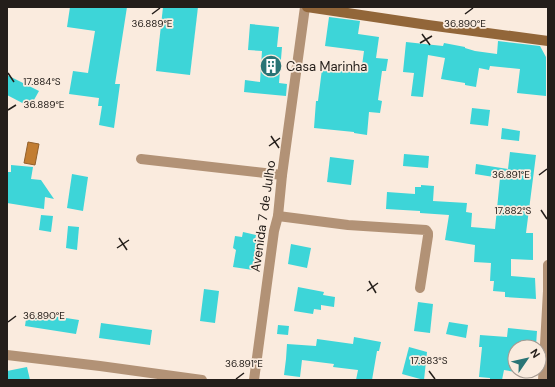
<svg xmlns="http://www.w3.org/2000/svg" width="555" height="387" viewBox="0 0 555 387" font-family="'DM Sans',sans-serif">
<rect width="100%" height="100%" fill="#faebde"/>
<polygon fill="#c27d32" stroke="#93602b" points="28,142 39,144 35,165 24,163"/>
<g fill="#3dd5d8">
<polygon points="70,7 127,7 115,84 120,84 114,128 99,125 102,106 98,106 99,98 69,94 73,71 88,73 95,31 67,27"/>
<polygon points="163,7 198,7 190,75 156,71"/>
<polygon points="329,17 360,21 358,34 379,37 376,58 388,59 386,71 382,71 378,100 382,101 380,113 369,112 367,135 354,133 354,132 314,128 316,101 318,101 322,69 361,73 364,51 325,46"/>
<polygon points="250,24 279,27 277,47 282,47 279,83 287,84 286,96 244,92 245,80 260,82 262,51 248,50"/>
<polygon points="498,41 540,46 546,57 546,96 517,93 520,69 490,66 489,70 479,68 476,87 465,85 465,83 441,79 445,58 428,55 423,97 411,96 414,73 403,72 406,42 443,46 444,43 465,47 465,48 475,51 497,54"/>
<polygon points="7,75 39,91 30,107 7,95"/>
<polygon points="472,108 490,110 488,126 470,124"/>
<polygon points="502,128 520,131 519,141 501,139"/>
<polygon points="510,152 536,155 526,233 533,233 533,260 511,259 511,276 535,278 536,299 505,297 505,292 493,291 494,281 490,281 491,263 474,262 475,245 445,240 449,215 420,213 420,211 386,209 387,192 415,194 415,187 421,187 421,185 434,186 433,201 467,203 466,212 472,213 471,227 495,229 500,178 475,174 476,164 508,169"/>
<polygon points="404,154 429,156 428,168 403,166"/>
<polygon points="330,157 354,160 351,185 327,182"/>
<polygon points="11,165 33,167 31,179 41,180 54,199 45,197 44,209 7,203 7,172 11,172"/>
<polygon points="72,174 88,177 83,211 67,208"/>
<polygon points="41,215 53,216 51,232 39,230"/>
<polygon points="68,226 79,227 77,250 66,248"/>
<polygon points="243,232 256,235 255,240 262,241 259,257 255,256 253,270 233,267 236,250 233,248 235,236 242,237"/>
<polygon points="291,244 311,248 307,268 288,264"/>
<polygon points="298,287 324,292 323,295 335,297 334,307 321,305 321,310 314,309 313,314 294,311"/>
<polygon points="204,289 219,291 215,323 200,321"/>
<polygon points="418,302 433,304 430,333 414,331"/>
<polygon points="27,312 79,320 76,334 25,326"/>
<polygon points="449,322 468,325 466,338 446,334"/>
<polygon points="101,323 152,330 150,345 99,338"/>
<polygon points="278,325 289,326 288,335 277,334"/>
<polygon points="508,328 537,331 536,346 515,344 515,372 504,370 502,380 490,380 490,378 479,377 482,347 479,347 480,335 507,337"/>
<polygon points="354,337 381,342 379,351 377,351 372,380 356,380 358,370 333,367 334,364 302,360 300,377 284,375 286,359 287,344 316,346 317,339 353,344"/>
<polygon points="409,347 427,352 424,380 402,374"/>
<polygon points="27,367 30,380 7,380 7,371"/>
</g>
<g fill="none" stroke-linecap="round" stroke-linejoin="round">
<g stroke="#b29276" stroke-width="10">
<polyline points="141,159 282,175"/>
<polyline points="278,216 348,225 426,230 428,233 428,236 420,288"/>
<polyline points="7,355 100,366 202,380"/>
<polyline points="254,380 274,231 278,216 282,175 305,7"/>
<polyline points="543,380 548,291 548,265"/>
</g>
<polyline stroke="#926639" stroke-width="10" points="307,7 428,25 548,41"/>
</g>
<path fill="none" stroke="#241e1a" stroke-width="1.5" d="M 152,14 L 160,8M 465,14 L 473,8M 422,34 L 430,45M 420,43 L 432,36M 8,73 L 14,82M 8,110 L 16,105M 271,136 L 279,148M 269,146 L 280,138M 539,175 L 547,169M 541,210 L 547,219M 119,238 L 127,250M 117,248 L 129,240M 369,281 L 376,293M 367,291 L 378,283M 8,322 L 16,316M 429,371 L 435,379M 236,379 L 244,373"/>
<defs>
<g id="building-disc" transform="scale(1.15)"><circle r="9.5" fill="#297475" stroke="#faebde"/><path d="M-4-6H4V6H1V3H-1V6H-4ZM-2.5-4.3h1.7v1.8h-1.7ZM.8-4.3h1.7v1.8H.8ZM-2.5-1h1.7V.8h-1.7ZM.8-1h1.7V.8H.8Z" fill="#fff"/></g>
</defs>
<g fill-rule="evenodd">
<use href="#building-disc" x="271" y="66"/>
</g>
<g text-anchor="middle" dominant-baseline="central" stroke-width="3.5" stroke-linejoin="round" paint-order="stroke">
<g font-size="13" fill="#241e1a" stroke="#faebde" text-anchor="start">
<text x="286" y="66">Casa Marinha</text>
</g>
<g font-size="13" fill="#241e1a" stroke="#faebde">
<text transform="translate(263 216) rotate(-82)">Avenida 7 de Julho</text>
</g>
</g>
<g font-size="10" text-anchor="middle" fill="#241e1a" stroke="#faebde" stroke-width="3.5" stroke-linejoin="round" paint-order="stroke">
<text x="465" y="27">36.890°E</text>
<text x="152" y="27">36.889°E</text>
<text x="42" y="85">17.884°S</text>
<text x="44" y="108">36.889°E</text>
<text x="511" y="178">36.891°E</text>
<text x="513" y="214">17.882°S</text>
<text x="44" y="319">36.890°E</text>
<text x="429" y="364">17.883°S</text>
<text x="244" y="367">36.891°E</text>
</g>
<rect width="555" height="387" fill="none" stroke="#241e1a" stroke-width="16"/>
<g transform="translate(527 359) rotate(56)"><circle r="19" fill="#faebde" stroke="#a49990"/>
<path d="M0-3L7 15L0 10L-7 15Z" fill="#297475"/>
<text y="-6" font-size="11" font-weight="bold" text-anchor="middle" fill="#241e1a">N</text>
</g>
</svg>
